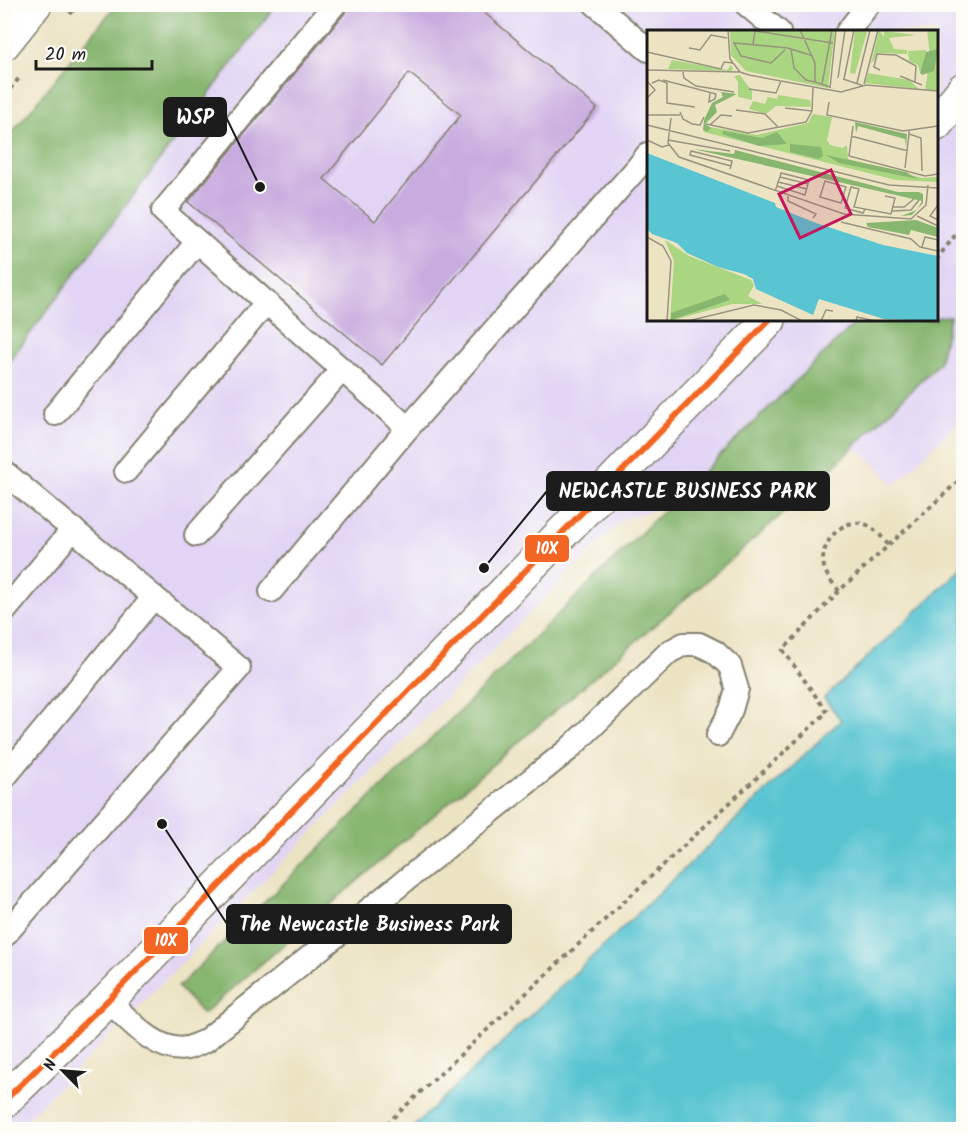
<svg xmlns="http://www.w3.org/2000/svg" width="968" height="1134" viewBox="0 0 968 1134" font-family="Kalam,sans-serif">
<rect width="100%" height="100%" fill="#fdfcf7"/>
<filter id="ink" filterUnits="userSpaceOnUse"><feTurbulence type="fractalNoise" baseFrequency=".0167" numOctaves="2"/><feDisplacementMap in="SourceGraphic" scale="12" xChannelSelector="R" yChannelSelector="G"/><feConvolveMatrix kernelMatrix="1 2 1 2 8 2 1 2 1" color-interpolation-filters="sRGB"/></filter>
<filter id="wash" filterUnits="userSpaceOnUse"><feTurbulence type="fractalNoise" baseFrequency=".008" numOctaves="4" result="noise"/><feDisplacementMap in="SourceGraphic" scale="24" xChannelSelector="R" yChannelSelector="G"/><feGaussianBlur stdDeviation="1.35" result="paint"/><feColorMatrix in="noise" values="0 0 0 0 0 0 0 0 0 0 0 0 0 0 0 0 0 1.4 0 .05"/><feComposite in="paint" operator="in"/></filter>
<g filter="url(#wash)">
<rect width="100%" height="100%" fill="#ece3c3"/>
<path fill="#e1d4f4" fill-rule="evenodd" d="M 248,5 L 963,5 L 963,417 L 895,485 L 859,449 L 623,519 L 16,1130 L 4,1129 L 4,315 ZM 648,32 L 936,32 L 936,320 L 648,320 Z"/>
<g fill="#87b66f" stroke="#526946" stroke-width="1.5">
<polygon points="116,5 276,5 5,367 5,141"/>
<polygon points="950,316 939,363 817,483 728,562 203,1014 178,987 854,324 909,320 936,320 937,317"/>
</g>
<polygon fill="#59c4d2" stroke="#3a7077" stroke-width="1.5" points="963,567 963,1129 411,1129 841,720 824,698"/>
<g id="blocks">
<path fill="#c9acdf" fill-rule="evenodd" d="M 348,4 L 474,4 L 597,108 L 382,365 L 188,202 L 345,13 ZM 409,73 L 461,115 L 375,221 L 324,179 Z"/>
</g>
</g>
<g filter="url(#ink)">
<use href="#blocks" fill-opacity="0" stroke="#848070" stroke-width="1.5"/>
<g fill="none" stroke-linecap="round" stroke-linejoin="round">
<g stroke="#848070" stroke-width="26">
<g id="service">
<polyline points="335,4 163,211 408,428 637,168 648,154"/>
<polyline points="595,4 648,50"/>
<polyline points="746,4 779,32"/>
<polyline points="847,32 869,4"/>
<polyline points="55,414 197,242"/>
<polyline points="126,471 266,303"/>
<polyline points="4,472 239,668 4,936"/>
<polyline points="196,535 342,370"/>
<polyline points="271,591 408,428"/>
<polyline points="4,612 73,529"/>
<polyline points="4,778 154,597"/>
<path d="M 108,1000 C 127,1018 157,1054 187,1048 C 193,1047 199,1043 205,1041 L 568,750 L 669,652 L 684,644 L 699,644 L 715,652 L 730,666 L 737,689 L 731,710 L 718,735"/>
</g>
</g>
<g stroke="#848070" stroke-width="36">
<g id="tertiary">
<polyline points="936,124 964,89"/>
<polyline points="4,1101 108,1000 753,337 769,320"/>
</g>
</g>
<g stroke="#848070" stroke-width="36">
<polyline id="primary" points="4,43 35,4"/>
</g>
<g stroke="#848070" stroke-width="4" stroke-dasharray="4.5 4.5" stroke-linecap="butt">
<polyline points="70,14 78,4"/>
<polyline points="4,96 21,76"/>
<polyline points="936,260 964,224"/>
<path d="M 839,591 C 834,584 826,576 824,567 C 818,545 842,516 865,524 C 875,528 882,537 889,546"/>
<polyline points="380,1130 827,712 783,650 839,591 964,476"/>
</g>
<use href="#service" stroke="#fff" stroke-width="22"/>
<use href="#tertiary" stroke="#fff" stroke-width="33"/>
<use href="#primary" stroke="#fff" stroke-width="33"/>
<g stroke="#fdfcf7" stroke-width="10">
<polyline id="bus-1" points="4,1101 108,1000 769,320"/>
</g>
<use href="#bus-1" stroke="#f26522" stroke-width="6"/>
</g>
</g>
<g transform="translate(647 30)">
<rect width="291" height="291" fill="#ece3c3"/>
<path d="M 83,0 L 188,0 L 181,58 L 99,41 L 84,25 ZM 208,0 L 220,2 L 208,44 L 203,43 ZM 232,0 L 237,7 L 237,1 L 269,5 L 242,8 L 247,19 L 260,20 L 260,24 L 232,23 L 224,34 ZM 280,0 L 291,0 L 291,60 L 278,60 L 283,27 ZM 279,20 L 279,22 L 273,43 L 271,35 L 262,31 L 261,21 ZM 25,30 L 80,40 L 84,35 L 86,39 L 85,41 L 21,39 ZM 221,43 L 262,50 L 272,59 L 218,53 ZM 93,45 L 105,61 L 105,70 L 91,67 L 91,52 L 87,46 ZM 131,65 L 163,70 L 164,77 L 129,76 L 119,84 L 102,79 L 106,71 L 118,74 L 121,67 L 130,69 ZM 166,84 L 185,87 L 180,110 L 183,115 L 196,118 L 200,115 L 201,129 L 275,148 L 291,147 L 291,152 L 249,150 L 57,102 L 62,97 L 110,105 L 161,93 ZM 18,210 L 42,226 L 104,250 L 107,255 L 101,266 L 115,274 L 85,274 L 23,291 L 27,231 Z" fill="#aad581"/>
<path d="M 291,19 L 287,41 L 275,45 L 273,43 L 279,22 ZM 48,59 L 90,64 L 68,75 L 70,82 L 58,94 L 64,98 L 60,102 L 56,100 L 57,90 L 65,73 L 76,67 L 74,62 ZM 208,92 L 260,104 L 259,117 L 258,109 L 211,96 L 209,103 ZM 77,101 L 115,108 L 130,102 L 140,114 L 112,116 L 75,104 ZM 143,114 L 174,117 L 176,126 L 172,129 L 143,122 ZM 46,119 L 87,124 L 88,120 L 251,162 L 272,162 L 276,164 L 276,173 L 265,185 L 254,186 L 270,180 L 275,171 ZM 179,125 L 259,142 L 271,149 L 192,133 ZM 269,190 L 291,198 L 291,207 L 264,200 L 262,205 L 221,197 L 219,193 ZM 78,264 L 83,270 L 24,290 L 24,283 Z" fill="#87b66f"/>
<path d="M 0,123 L 128,173 L 129,177 L 169,193 L 236,215 L 291,226 L 291,291 L 237,289 L 172,269 L 166,285 L 109,259 L 106,249 L 97,244 L 71,237 L 40,223 L 30,213 L 5,204 L 0,199 Z" fill="#59c4d2"/>
<path fill="none" stroke="#999380" stroke-width="1.5" d="M 81,0 L 83,29 L 93,42 L 102,45 L 194,62 L 219,55 L 291,61M 153,0 L 168,33 L 168,52 L 183,57M 106,14 L 108,1 L 186,13M 42,18 L 53,20 L 64,5 L 80,8M 144,19 L 147,38 L 159,50 L 168,52M 138,20 L 124,33 L 94,26 L 87,13 L 141,18 L 166,26M 0,22 L 74,39 L 77,32 L 86,33M 0,40 L 93,42M 233,40 L 227,37 L 230,24 L 249,25 L 269,36 L 268,52M 36,42 L 37,48 L 49,56 L 87,62M 253,46 L 275,55M 191,48 L 198,0M 196,49 L 217,56M 197,49 L 207,0M 16,50 L 69,64 L 68,69 L 62,72 L 63,63M 0,51 L 8,60 L 0,68M 5,53 L 12,50 L 20,53 L 20,73 L 48,77M 210,53 L 223,0M 175,54 L 185,0M 217,54 L 231,0M 183,58 L 189,0M 102,59 L 129,63 L 134,51M 182,72 L 180,85 L 256,101 L 291,96M 138,78 L 165,81M 89,80 L 118,84 L 131,97M 33,82 L 36,89 L 45,94 L 53,95 L 57,87M 0,85 L 33,85M 24,88 L 21,113 L 32,127 L 197,184 L 264,189 L 279,175 L 281,155M 59,94 L 101,103 L 159,92 L 165,81 L 166,57M 0,95 L 242,155 L 291,158M 63,95 L 74,85 L 85,86M 206,96 L 202,126 L 278,146 L 291,144M 262,101 L 262,104 L 274,108 L 275,141M 204,106 L 261,121M 0,110 L 15,117 L 22,115M 21,110 L 83,121M 258,138 L 262,104M 83,139 L 84,136 L 85,131 L 44,121 L 43,125 L 84,136M 133,147 L 161,154M 178,151 L 199,157 L 194,173 L 173,167 ZM 131,152 L 160,159M 128,161 L 130,156 L 131,152 L 133,147 L 134,143 L 162,150 L 158,165 L 130,156M 141,166 L 141,171 L 169,184 L 166,188M 291,175 L 283,186 L 291,190M 246,177 L 257,177 L 267,169M 218,179 L 216,183 L 198,178 L 204,157 L 212,159 L 207,177 L 244,184 L 248,168 L 238,166M 245,181 L 264,180 L 272,170M 270,186 L 291,196M 194,192 L 264,209 L 273,217 L 291,221M 0,207 L 16,216 L 24,231 L 20,291M 275,217 L 278,207 L 291,210M 41,291 L 107,275 L 134,280 L 155,291M 174,291 L 179,280 L 186,281M 209,291 L 210,287 L 228,291"/>
<path fill="#c2185b" fill-opacity="0.15" stroke="#c2185b" stroke-width="3" d="M 184,140 L 204,184 L 153,208 L 132,164 Z"/>
<rect width="291" height="291" fill="none" stroke="#1c1c1c" stroke-width="3"/>
</g>
<path fill="none" stroke="#1c1c1c" stroke-width="2" d="M260 187L226 117M484 568L547 491M162 824L227 924"/>
<g fill="#1c1c1c" stroke="#fdfcf7" stroke-width="2">
<circle cx="260" cy="187" r="6"/>
<circle cx="484" cy="568" r="6"/>
<circle cx="162" cy="824" r="6"/>
</g>
<g fill="#1c1c1c" stroke="#1c1c1c" stroke-width="2">
<rect x="164" y="98" width="62" height="38" rx="6"/>
<rect x="547" y="472" width="282" height="38" rx="6"/>
<rect x="227" y="905" width="284" height="38" rx="6"/>
</g>
<g font-size="20" text-anchor="middle" font-weight="bold" fill="#fff">
<text x="195" y="124">WSP</text>
<text x="688" y="498">NEWCASTLE BUSINESS PARK</text>
<text x="369" y="931">The Newcastle Business Park</text>
</g>
<g stroke="#fdfcf7" stroke-width="2">
<rect x="524" y="534" width="46" height="29" rx="6" fill="#f26522"/>
<rect x="143" y="926" width="46" height="29" rx="6" fill="#f26522"/>
</g>
<g font-size="16" text-anchor="middle" font-weight="bold" fill="#fff">
<text x="547" y="554">10X</text>
<text x="166" y="946">10X</text>
</g>
<rect width="968" height="1134" fill="none" stroke="#fdfcf7" stroke-width="24"/>
<g transform="translate(63 1071) rotate(295)" stroke="#fdfcf7" stroke-width="4.5" paint-order="stroke">
<path d="M0-4.5L10 22L0 15L-10 22Z" fill="#1c1c1c"/>
<text y="-9" font-size="16" font-weight="bold" text-anchor="middle" fill="#1c1c1c">N</text>
</g>
<path d="M36 60v9h116v-9" fill="none" stroke="#1c1c1c" stroke-width="3"/>
<text x="45" y="60" font-size="18" fill="#1c1c1c" stroke="#fdfcf7" stroke-width="4.5" paint-order="stroke">20 m</text>
</svg>
